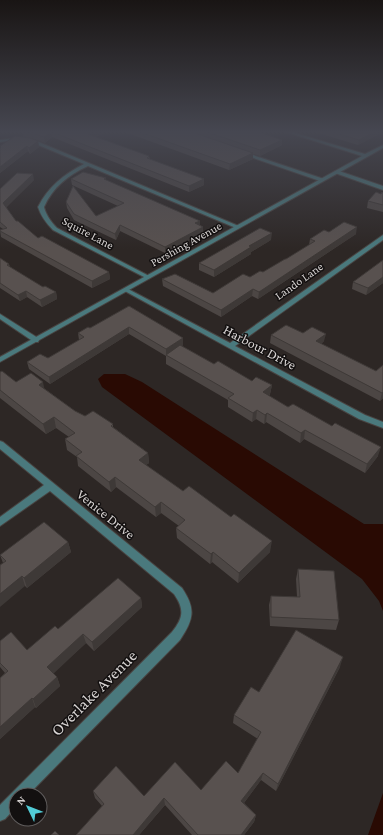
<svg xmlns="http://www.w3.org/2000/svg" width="383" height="835" viewBox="0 0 383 835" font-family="'Crimson Pro',serif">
<rect width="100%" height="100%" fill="#2d2725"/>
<g fill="#290a03">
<polygon points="104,374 125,374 142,382 364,524 383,524 383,611 379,601 362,579 102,387 98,379"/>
<polygon points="383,792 383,835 368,835 383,793"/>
</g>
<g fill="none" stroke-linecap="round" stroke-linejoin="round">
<g stroke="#484341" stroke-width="2">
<g id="minor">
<path d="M 16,138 L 34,140 L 241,227 L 236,228 L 88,166 C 68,175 53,187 44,207 C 46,215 51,222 57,228 L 151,277 L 148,279 L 146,278 L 53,230 C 46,223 41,216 38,207 C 48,187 64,174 84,164 L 31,142 L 16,140 L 0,142 L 0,140 Z"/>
<polygon points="244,152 324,179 324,180 320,181 242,154 242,152"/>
<polygon points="335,171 339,171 383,186 383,190 335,173"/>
<polygon points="383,235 383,240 235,346 365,415 383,422 383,428 359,419 123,290 124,289 128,289 230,343"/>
<polygon points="0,314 38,338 39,340 38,342 34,342 0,319"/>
<path d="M 0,441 L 3,442 L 182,588 C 196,609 194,619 180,640 L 28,795 L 16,795 L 16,807 L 5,819 L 0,821 L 0,805 L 172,632 C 183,618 185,610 174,594 L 50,491 L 0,526 L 0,517 L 44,485 L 0,449 Z"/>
</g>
</g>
<g stroke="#484341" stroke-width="2">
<polygon id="tertiary" points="286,132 292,132 365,154 383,145 383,148 0,362 0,357 362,156"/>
</g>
<use href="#minor" fill="#4a797d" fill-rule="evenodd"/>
<use href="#tertiary" fill="#4a797d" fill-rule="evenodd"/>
</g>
<g fill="#4c4644">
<polygon points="22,132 103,132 102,134 96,137 149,156 150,159 204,185 189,192 52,137 45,143 34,139 30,138 38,141 39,147 30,154 28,151 0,173 0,146 23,137"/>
<polygon points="125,132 259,132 282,140 282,145 260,156 253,154 253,159 229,170"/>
<polygon points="315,132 383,132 358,145"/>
<polygon points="71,179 106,180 200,221 200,225 203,227 203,233 165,253 120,231 116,240 74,220 67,208 66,202 96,216 118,206 72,185"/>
<polygon points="34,180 6,207 16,221 38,238 109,272 110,279 92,288 1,237 0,230 3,229 0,227 0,189"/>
<polygon points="383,193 383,212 367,208 368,201"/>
<polygon points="329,232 356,234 258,299 252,296 221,317 163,286 162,279 213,293 263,272 286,259 309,245 310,239"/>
<polygon points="271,240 251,252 251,254 214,277 199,270 199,263"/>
<polygon points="0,258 9,264 10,267 43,287 56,292 57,299 42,307 27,297 20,301 0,288"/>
<polygon points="383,260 383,283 366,295 352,289 353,282"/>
<polygon points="129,306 183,338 183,345 182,346 214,364 252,381 272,385 270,394 269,396 288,407 378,456 365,473 304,439 300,443 266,422 264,424 256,419 252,422 228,407 228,400 166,364 166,356 129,334 50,384 29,369 27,362 48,358 79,340 78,333 90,328"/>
<polygon points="303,333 324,341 321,344 376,371 383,365 383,398 380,401 270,343 271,335"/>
<polygon points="0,372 16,382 45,389 75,411 85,416 113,424 113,427 148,453 149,463 146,465 183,491 270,552 238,583 212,562 210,564 177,538 176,528 179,526 161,513 156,517 116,487 111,492 78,466 77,457 67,450 65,439 69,437 56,428 46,434 0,398"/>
<polygon points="68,542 71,552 27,588 3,563 0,555"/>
<polygon points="298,569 339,620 336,630 270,626 269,605 271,596 297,597 296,579"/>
<polygon points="141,598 142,607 94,651 86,643 53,673 57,677 60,686 36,708 35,707 0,739 0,678 5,673 0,667 0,641 27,650 58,629"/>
<polygon points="340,667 276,791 261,780 244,803 256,815 254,822 244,835 192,835 165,805 139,835 76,835 102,806 95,798 93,791 144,796 201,790 238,773 258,739 233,723 234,715 259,692"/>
</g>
<g fill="#3e3937">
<polygon points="51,132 52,132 52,137 45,143 44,137"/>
<polygon points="93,132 103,132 102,134 89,139 88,134"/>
<polygon points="374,132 383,132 358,145 359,140"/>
<polygon points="282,140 282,145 260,156 260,150"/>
<polygon points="38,141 39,147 30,154 29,148"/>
<polygon points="27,146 28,151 0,173 0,167"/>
<polygon points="253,153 253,159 229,170 230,164"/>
<polygon points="33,174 34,180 5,209 3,203"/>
<polygon points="204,179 204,185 189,192 189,186"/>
<polygon points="200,221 200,227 195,223"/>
<polygon points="120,225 120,231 116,240 115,234"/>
<polygon points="203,227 203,233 165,253 165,247"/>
<polygon points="357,227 356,234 258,299 259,292"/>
<polygon points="272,233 271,240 251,252 251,254 214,277 214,270 249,246"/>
<polygon points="109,272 110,279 92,288 92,281"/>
<polygon points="383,277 383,283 366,295 368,288"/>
<polygon points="253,289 252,296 221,317 221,310"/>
<polygon points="26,291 27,297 20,301 18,295"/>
<polygon points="56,292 57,299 42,307 40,300"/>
<polygon points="129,327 129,334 50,384 49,377"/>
<polygon points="326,334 324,341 314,349 316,341"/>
<polygon points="183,338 183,345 167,356 166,355 166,349"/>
<polygon points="43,382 45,392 39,385"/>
<polygon points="272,385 270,394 262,401 263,392"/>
<polygon points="383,392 383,398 380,401 382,393"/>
<polygon points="257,410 256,419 252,422 253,413"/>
<polygon points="267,413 266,422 264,424 265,415"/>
<polygon points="54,417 56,428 46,434 43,424"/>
<polygon points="305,430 304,439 300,443 301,433"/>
<polygon points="381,447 378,456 365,473 367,464"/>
<polygon points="148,453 149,463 139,470 139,460"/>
<polygon points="115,477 116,487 111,492 109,482"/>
<polygon points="161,502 161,513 156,517 155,507"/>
<polygon points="272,541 270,552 238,583 239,573"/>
<polygon points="68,542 71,552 27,588 24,578"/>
<polygon points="213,552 212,562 210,564 211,554"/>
<polygon points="22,576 25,586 0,607 0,594"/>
<polygon points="141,598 142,607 94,651 92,642"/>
<polygon points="83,634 86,643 51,676 47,667"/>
<polygon points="343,657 340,667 276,791 278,784"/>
<polygon points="57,677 60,686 36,708 33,699"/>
<polygon points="32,698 35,707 0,739 0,727"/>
<polygon points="263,773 261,780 240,808 241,801"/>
<polygon points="164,798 165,805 139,835 133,835"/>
<polygon points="256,815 254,822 244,835 241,835"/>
</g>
<g fill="#58514f" stroke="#3e3937">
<polygon points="24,132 51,132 44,137 33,133"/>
<polygon points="52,132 93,132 88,134 149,156 147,158 204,179 189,186"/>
<polygon points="140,132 192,132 253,153 230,164"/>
<polygon points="207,132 259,132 282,140 260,150"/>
<polygon points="333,132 374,132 359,140"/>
<polygon points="15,136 30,138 38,141 29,148 27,146 0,167 0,148 1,147 0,146"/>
<polygon points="83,172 106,178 104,179 200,221 195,223 203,227 165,247 120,225 115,234 74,214 66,202 73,186 96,216 124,203 71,179"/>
<polygon points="17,173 33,174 3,203 16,221 18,221 38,238 42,236 109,272 92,281 0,231 0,230 7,228 0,222 0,189"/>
<polygon points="376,192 381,194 382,192 383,193 383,205 368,201"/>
<polygon points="344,222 357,227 259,292 253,289 221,310 162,279 175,274 213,293 243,274 250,277 260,271 263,272 285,259 286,259 315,241 310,239 324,230 329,232"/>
<polygon points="260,228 272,233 249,246 251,247 214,270 199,263"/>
<polygon points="0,258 9,264 7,265 43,287 45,286 56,292 40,300 26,291 18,295 0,283"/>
<polygon points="383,260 383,277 368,288 353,282"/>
<polygon points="129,306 183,338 166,349 129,327 49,377 27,362 40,354 48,358 84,337 78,333 88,327 90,328"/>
<polygon points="286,325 303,333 312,327 326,334 316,341 376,371 383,365 383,392 382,393 271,335"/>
<polygon points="180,345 214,364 218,361 252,381 256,377 272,385 263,392 288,407 293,404 332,426 335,423 381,447 367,464 305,430 301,433 267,413 265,415 257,410 253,413 228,398 234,394 166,355"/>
<polygon points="2,371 16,382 31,373 43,382 39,385 75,411 85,416 93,411 113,424 111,426 148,453 139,460 183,491 189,486 231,517 234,514 272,541 239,573 213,552 211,554 176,528 185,520 161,502 155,507 115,477 109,482 76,456 82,452 65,439 75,433 54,417 43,424 0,390 0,372"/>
<polygon points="44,522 68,542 24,578 22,576 0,594 0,565 6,561 0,555"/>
<polygon points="298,569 334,571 339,620 271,617 271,596 300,597"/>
<polygon points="118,578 141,598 92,642 83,634 47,667 57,677 33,699 32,698 0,727 0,678 8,671 0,663 0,641 11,632 27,650 55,626 58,629"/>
<polygon points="296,630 343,657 278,784 263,773 241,801 256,815 241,835 198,835 164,798 133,835 76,835 104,804 93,791 116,766 144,796 175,762 201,790 226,761 238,773 261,732 234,715 251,687 259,692"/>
<polygon points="55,831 59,835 51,835"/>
</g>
<linearGradient id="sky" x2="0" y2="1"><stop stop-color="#191514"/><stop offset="0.53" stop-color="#464751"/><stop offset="1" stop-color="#464751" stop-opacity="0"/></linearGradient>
<rect width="383" height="249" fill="url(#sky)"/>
<g text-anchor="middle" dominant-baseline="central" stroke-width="3" stroke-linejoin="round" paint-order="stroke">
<g font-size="12" fill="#d7d3d2" stroke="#131010">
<text transform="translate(88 233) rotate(28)">Squire Lane</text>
<text transform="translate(186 244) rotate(-29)">Pershing Avenue</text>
<text transform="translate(299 281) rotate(-35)">Lando Lane</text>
</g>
<g font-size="14" fill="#d7d3d2" stroke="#131010">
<text transform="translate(260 347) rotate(28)">Harbour Drive</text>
<text transform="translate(106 514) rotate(39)">Venice Drive</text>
</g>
<g font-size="17" fill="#d7d3d2" stroke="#131010">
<text transform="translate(94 693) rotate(-45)">Overlake Avenue</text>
</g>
</g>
<g transform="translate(28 807) rotate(313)"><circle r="19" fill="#131010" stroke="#615e5e"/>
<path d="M0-3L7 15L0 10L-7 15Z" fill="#52ccd6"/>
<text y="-6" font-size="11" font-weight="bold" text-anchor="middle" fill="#d7d3d2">N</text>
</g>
</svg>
